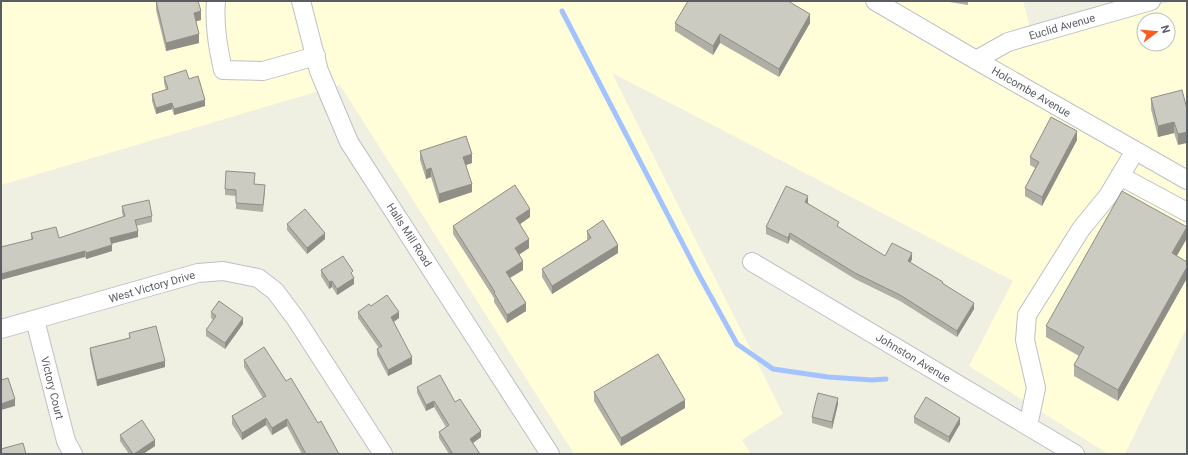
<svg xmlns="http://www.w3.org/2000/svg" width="1188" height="455" viewBox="0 0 1188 455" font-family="Roboto,sans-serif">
<rect width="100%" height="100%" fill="#efefe2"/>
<path fill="#fffed8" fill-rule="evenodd" d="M 1,1 L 1023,1 L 1034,43 L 1172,1 L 1187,1 L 1187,327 L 1125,454 L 1108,454 L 969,366 L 1013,281 L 612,73 L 783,414 L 742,440 L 751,454 L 574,454 L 340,85 L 1,185 ZM 1144,20 L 1168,20 L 1168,44 L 1144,44 Z"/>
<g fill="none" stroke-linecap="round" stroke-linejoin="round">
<polyline stroke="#a3c3ff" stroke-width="5" points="562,11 699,275 737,344 773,369 828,377 872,380 886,379"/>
<g stroke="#bfc0c7" stroke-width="20">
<g id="minor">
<path d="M 216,1 C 214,25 218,47 223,70 L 263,71 L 316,56"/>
<polyline points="301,1 319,71 349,142 550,454"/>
<polyline points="875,1 976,60 1187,180"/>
<polyline points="976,60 1008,42 1151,1"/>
<polyline points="1120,176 1187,212"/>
<polyline points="752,262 1075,454"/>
<polyline points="35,320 66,441 73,454"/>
<polyline points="1,329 198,273 223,271 258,278 275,291 296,319 383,454"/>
<polyline points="1028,426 1036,388 1025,340 1027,315 1081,229 1108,196 1135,151"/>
</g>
</g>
<use href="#minor" stroke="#fff" stroke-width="18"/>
</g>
<g fill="#afafa6">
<polygon points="156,1 201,20 196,21 199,43 166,51 156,10"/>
<polygon points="943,1 968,1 968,5"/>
<polygon points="675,23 810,23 779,77 720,43 713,55 675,31"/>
<polygon points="164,77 189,79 205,106 174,115 172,109 156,114 152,101 152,94 166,90 164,83"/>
<polygon points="1151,98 1187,109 1178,145 1174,133 1158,137 1151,109"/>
<polygon points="1077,140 1042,206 1025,196 1025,188 1035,168 1030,165 1030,157"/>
<polygon points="420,151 472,163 466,165 472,192 439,203 431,177 426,179 420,160"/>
<polygon points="255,184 265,191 263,212 236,209 236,196 225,195 225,189"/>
<polygon points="808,202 808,203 839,228 885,256 912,259 910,263 943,284 974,309 957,337 900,301 855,279 790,239 788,244 766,234 766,227"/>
<polygon points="122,206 152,216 152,222 136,226 138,237 111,244 112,251 86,259 85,257 31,240 31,233 59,238 123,217 122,212"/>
<polygon points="530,217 520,224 529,248 519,255 523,270 510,278 526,311 507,323 494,302 494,298 453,234 453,226"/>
<polygon points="287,224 325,239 307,254 287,230"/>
<polygon points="587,231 618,253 552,294 542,277 542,269 587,240"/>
<polygon points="1187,238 1177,256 1187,262 1187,278 1118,401 1074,376 1074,365 1079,356 1046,337 1046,326"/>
<polygon points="321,270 354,284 337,295 332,287 329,289 321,276"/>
<polygon points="371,306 399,318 394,322 412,364 388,376 377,355 377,349 379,348 358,318 358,312"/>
<polygon points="211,312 243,324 225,349 206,336 206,330 213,320 211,318"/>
<polygon points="129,333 165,367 97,386 90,354 90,348 129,338"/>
<polygon points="244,360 286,381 318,423 339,454 302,454 287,426 272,435 266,425 242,440 232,424 232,416 263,398 244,367"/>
<polygon points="417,387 455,402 481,437 473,443 480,454 449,454 439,438 439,432 446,427 434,407 426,411 417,393"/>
<polygon points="594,392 685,408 621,446 594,401"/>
<polygon points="838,404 832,429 812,423 812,417"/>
<polygon points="914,417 960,424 949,443 914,423"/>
<polygon points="120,435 155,446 143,454 129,454 120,441"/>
</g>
<g fill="#8f8e87">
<polygon points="201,11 201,20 194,22 194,13"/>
<polygon points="810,14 810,23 779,77 779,69"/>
<polygon points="199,34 199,43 166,51 166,43"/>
<polygon points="720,34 720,43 713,55 713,46"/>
<polygon points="205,100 205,106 174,115 174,109"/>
<polygon points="172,103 172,109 156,114 156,108"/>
<polygon points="1174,122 1174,133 1158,137 1158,126"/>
<polygon points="1077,131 1077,140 1042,206 1042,197"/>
<polygon points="1187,132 1187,143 1178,145 1178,134"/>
<polygon points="472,154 472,163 463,166 463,157"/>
<polygon points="431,168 431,177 426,179 426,170"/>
<polygon points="472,184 472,192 439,203 439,194"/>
<polygon points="808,196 808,202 805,208 805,202"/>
<polygon points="530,209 530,217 516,227 516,218"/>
<polygon points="1187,227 1187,238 1172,264 1172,253"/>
<polygon points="138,231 138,237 110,244 110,238"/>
<polygon points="325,233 325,239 307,254 307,248"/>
<polygon points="790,233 790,239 788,244 788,238"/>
<polygon points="529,239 529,248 515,257 515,248"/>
<polygon points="112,245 112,251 86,259 86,253"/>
<polygon points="618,245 618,253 552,294 552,286"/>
<polygon points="85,251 85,257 1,280 1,274"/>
<polygon points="912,253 912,259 908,268 908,261"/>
<polygon points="523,261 523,270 506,280 506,272"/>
<polygon points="1187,267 1187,278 1118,401 1118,390"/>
<polygon points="354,278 354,284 337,295 337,289"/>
<polygon points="332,281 332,287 329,289 329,282"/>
<polygon points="526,303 526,311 507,323 507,315"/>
<polygon points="974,303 974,309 957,337 957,331"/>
<polygon points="399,312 399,318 391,323 391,317"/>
<polygon points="243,318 243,324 225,349 225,343"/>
<polygon points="412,357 412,364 388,376 388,370"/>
<polygon points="165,361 165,367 97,386 97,380"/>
<polygon points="838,398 838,404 832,429 832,422"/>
<polygon points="15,399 15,406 1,410 1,404"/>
<polygon points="685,400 685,408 621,446 621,438"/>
<polygon points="434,401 434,407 426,411 426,405"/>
<polygon points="266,418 266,425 242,440 242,433"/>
<polygon points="960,418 960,424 949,443 949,437"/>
<polygon points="287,419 287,426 272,435 272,428"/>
<polygon points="481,431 481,437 470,445 470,439"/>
<polygon points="155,440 155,446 143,454 134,454"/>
</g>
<g fill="#cccbc1" stroke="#8f8e87">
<polygon points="156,1 198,1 201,11 194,13 199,34 166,43"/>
<polygon points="688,1 788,1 810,14 779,69 720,34 713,46 675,23"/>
<polygon points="186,70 189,79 198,76 205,100 174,109 172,103 156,108 152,94 168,89 164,77"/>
<polygon points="1182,90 1187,109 1187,132 1178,134 1174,122 1158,126 1151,98"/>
<polygon points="1051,117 1077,131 1042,197 1025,188 1039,162 1030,157"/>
<polygon points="466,136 472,154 463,157 472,184 439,194 431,168 426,170 420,151"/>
<polygon points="226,171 255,173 254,184 265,185 263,205 236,203 236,190 225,189"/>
<polygon points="515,185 530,209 516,218 529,239 515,248 523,261 506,272 526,303 507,315 494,293 495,292 453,226"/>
<polygon points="786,186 808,196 805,202 839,222 837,226 885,256 892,243 912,253 908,261 943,282 942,283 974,303 957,331 900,295 855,273 790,233 788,238 766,227"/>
<polygon points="1122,191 1187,227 1172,253 1187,262 1187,267 1118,390 1074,365 1084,347 1046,326"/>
<polygon points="149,200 152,216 135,220 138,231 110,238 112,245 86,253 85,251 1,274 1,247 33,239 31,233 56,227 59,238 125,216 122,206"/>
<polygon points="305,209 325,233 307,248 287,224"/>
<polygon points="603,220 618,245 552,286 542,269 591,238 587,231"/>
<polygon points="343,256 353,271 351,273 354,278 337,289 332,281 329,282 321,270"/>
<polygon points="387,295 399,312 391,317 412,357 388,370 377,349 382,346 358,312 369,304 371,306"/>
<polygon points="219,301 243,318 225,343 206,330 216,316 211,312"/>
<polygon points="156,326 165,361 97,380 90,348 130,338 129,333"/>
<polygon points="264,347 286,381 291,378 318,423 321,421 339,454 306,454 287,419 272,428 266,418 242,433 232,416 266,396 244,360"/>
<polygon points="658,354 685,400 621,438 594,392"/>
<polygon points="440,375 455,402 460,399 481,431 470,439 480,454 453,454 439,432 449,425 434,401 426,405 417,387"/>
<polygon points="8,378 15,399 1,404 1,380"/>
<polygon points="818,393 838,398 832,422 812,417"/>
<polygon points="926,397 960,418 949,437 914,417"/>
<polygon points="142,420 155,440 134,454 133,454 120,435"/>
<polygon points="23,443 26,454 1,454 1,449"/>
</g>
<g text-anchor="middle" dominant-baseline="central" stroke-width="4" stroke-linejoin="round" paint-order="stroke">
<g font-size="11" fill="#5b5d65" stroke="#fff">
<text transform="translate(1062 27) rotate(-16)">Euclid Avenue</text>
<text transform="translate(1031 92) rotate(30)">Holcombe Avenue</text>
<text transform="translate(409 235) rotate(57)">Halls Mill Road</text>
<text transform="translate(152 287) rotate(-16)">West Victory Drive</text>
<text transform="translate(913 358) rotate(31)">Johnston Avenue</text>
<text transform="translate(52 388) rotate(76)">Victory Court</text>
</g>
</g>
<rect width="1188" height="455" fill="none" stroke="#5b5d65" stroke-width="4"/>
<g transform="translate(1156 32) rotate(74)"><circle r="19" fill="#ffffff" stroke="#bdbec1"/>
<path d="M0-3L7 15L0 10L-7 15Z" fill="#f95d1f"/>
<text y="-6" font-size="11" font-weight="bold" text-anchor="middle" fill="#5b5d65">N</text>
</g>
</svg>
